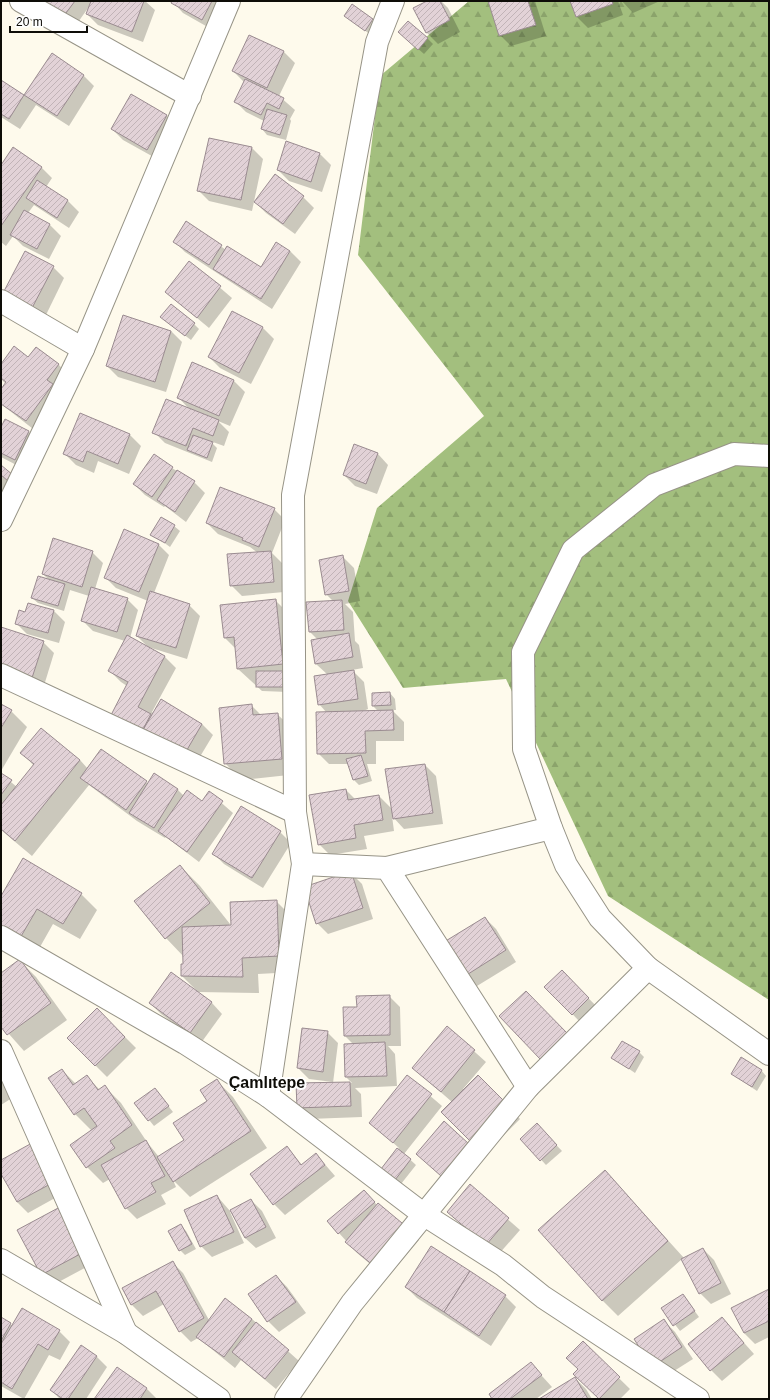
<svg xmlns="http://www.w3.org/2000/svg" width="770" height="1400" viewBox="0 0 770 1400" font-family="Helvetica,sans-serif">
<defs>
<pattern id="forest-firs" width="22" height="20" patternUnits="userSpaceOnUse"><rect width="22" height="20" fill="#a3bf7e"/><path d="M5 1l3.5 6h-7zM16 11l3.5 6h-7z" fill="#8ba36b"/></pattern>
<pattern id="building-hatch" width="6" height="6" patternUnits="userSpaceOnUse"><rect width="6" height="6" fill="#e2d2d7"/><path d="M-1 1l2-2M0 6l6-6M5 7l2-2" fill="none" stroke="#c1b3b7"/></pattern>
</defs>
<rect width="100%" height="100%" fill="#fefaec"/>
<polygon fill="url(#forest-firs)" points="469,1 769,1 769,1000 608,896 506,679 403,688 348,601 377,508 484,416 358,255 380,76"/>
<g fill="#0003">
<polygon points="39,1 145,1 155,10 143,42 98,25 87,14 88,8 74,28"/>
<polygon points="173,1 229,1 213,30 183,13 173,2"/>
<polygon points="429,1 441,1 448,8 460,32 438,44 427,33 414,9"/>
<polygon points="490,1 535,1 546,36 511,46 500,35"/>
<polygon points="571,1 618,1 623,15 588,28 577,17"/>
<polygon points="622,1 660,1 633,13"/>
<polygon points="352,5 378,25 371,35 345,16"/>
<polygon points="250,36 284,52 295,63 279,96 295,110 290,119 291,121 286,140 267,135 262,129 264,121 246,112 235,101 244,82 233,71"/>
<polygon points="405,37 427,38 433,44 424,54"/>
<polygon points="52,55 83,75 94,86 69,126 36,105 20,129 1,117 1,81 25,96"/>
<polygon points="131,96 167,116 177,127 159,160 123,140 112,129"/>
<polygon points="210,139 252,148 263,159 252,211 209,201 198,190"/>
<polygon points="287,143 320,154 331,165 322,192 289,181 278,170"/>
<polygon points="1,167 41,167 52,178 46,187 68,201 79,212 69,228 34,205 28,213 50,225 61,236 49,259 23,246 13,236 6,246 1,242"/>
<polygon points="303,197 314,208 295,234 266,213 255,202"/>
<polygon points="187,222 226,250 261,269 290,251 301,262 272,309 185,252 174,241"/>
<polygon points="25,252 53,267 64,278 44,319 15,304"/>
<polygon points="190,262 232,298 209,328 166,292"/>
<polygon points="233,312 263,328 274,339 251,384 220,368 209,357"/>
<polygon points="124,316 171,331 182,342 166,392 118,377 107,366"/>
<polygon points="167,322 194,324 199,329 191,340"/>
<polygon points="36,348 59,365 69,376 37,432 1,404 1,391 6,384 1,379 1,366 28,359"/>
<polygon points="192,364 234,381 245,392 230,426 218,421 229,432 224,446 210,441 217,448 212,462 165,443 154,432 191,411 178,397"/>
<polygon points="81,415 130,435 141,446 129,474 98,461 94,473 76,465 65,454"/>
<polygon points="1,430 29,432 40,443 26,470 1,457"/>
<polygon points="378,454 388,465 377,494 355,486 344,475"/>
<polygon points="1,466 12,476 1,496"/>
<polygon points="172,468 194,482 205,493 186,522 165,506 164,507 145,495 134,484"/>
<polygon points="274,509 285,520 272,553 282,563 284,592 242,596 231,585 258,553 250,547 218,534 207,523"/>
<polygon points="174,526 180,531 170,547 152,534"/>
<polygon points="158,544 169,555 154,593 189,605 200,616 187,659 148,647 137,636 148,601 116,588 105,577"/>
<polygon points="92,552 103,563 95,589 127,599 138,610 130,638 165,657 176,668 152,712 153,713 162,700 202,724 213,735 195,765 122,727 127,686 121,682 110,671 125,641 93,631 82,620 89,596 70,590 64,611 38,603 32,598 49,580 43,574"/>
<polygon points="343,557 354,568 360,601 345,604 353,612 355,641 359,645 363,668 352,670 364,682 368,709 361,712 379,712 373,706 390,693 395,699 396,710 392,710 404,722 404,741 376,741 376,764 367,764 372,781 359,785 354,780 349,764 329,764 318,753 327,713 319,704 328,675 316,664 318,640 310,632 333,601 326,594"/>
<polygon points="275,600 291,616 288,692 262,691 238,669 236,649 225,638"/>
<polygon points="29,604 54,611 65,622 59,643 27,634 16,623 26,613"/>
<polygon points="1,628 43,642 54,653 42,692 1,678"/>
<polygon points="1,705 11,711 27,727 1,771"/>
<polygon points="251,705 261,715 277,714 294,730 298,774 241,780 225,763"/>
<polygon points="22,753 80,760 88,769 178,790 184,796 202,803 209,792 233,813 199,862 166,837 165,838 137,821 89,785 32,856 1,830 1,774 17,787 34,766"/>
<polygon points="425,765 436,776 443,824 404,829 392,816 394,831 364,836 367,849 330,855 319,844 346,790 356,800 379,796 392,809"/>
<polygon points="280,832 291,843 263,888 224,864 214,854"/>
<polygon points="180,866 200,886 230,924 227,927 232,926 276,901 292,917 295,972 258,974 259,993 198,992 182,976 184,957 166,938"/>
<polygon points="351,873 362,884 373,919 328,934 317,923"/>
<polygon points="81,894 97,910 80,939 53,924 36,954 5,936 1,898"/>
<polygon points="485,918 496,929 516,962 477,986 466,975"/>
<polygon points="20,961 36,977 67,1020 24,1051 1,1025 1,974"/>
<polygon points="562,971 599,1009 583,1025 546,987"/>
<polygon points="171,973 212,1003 222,1014 201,1043 161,1014 150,1003"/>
<polygon points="389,996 400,1007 401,1046 388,1046 395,1054 397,1086 355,1088 361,1094 362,1117 309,1119 298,1108 333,1082 309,1079 298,1068 327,1032 338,1043 333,1083 352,1083 346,1077 345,1045 353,1044 345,1036 358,1008"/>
<polygon points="97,1009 136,1048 107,1077 68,1038"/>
<polygon points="447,1027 486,1062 463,1089 464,1090 478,1076 520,1119 485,1154 452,1102 413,1068"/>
<polygon points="639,1052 644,1057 635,1073 613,1058"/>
<polygon points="62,1070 76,1084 87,1077 100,1090 105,1087 121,1103 147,1142 159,1157 186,1140 209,1101 217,1081 233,1097 267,1148 190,1197 173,1180 176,1187 161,1195 166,1204 137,1219 126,1208 110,1179 103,1183 87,1167 92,1131 75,1114"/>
<polygon points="761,1070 766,1076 757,1091 732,1074"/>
<polygon points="1,1072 15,1096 1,1105"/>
<polygon points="407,1076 442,1106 404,1154 416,1165 401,1184 383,1169 399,1148 371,1123"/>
<polygon points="155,1089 173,1112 154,1126 136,1104"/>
<polygon points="542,1130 562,1151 546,1165 522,1139"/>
<polygon points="32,1144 64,1193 28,1213 17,1202 1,1172 1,1161"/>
<polygon points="287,1147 302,1165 316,1154 335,1176 285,1215 274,1204"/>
<polygon points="605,1171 684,1258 703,1249 714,1260 731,1294 711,1304 700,1293 682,1259 618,1316 602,1300"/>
<polygon points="470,1186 520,1230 498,1255 448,1212"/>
<polygon points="364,1191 377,1205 419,1240 387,1278 357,1253 339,1233"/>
<polygon points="217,1196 230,1211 251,1200 262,1211 276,1238 256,1248 245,1238 232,1211 230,1212 244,1243 212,1257 201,1246"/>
<polygon points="60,1208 94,1263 53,1285 42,1274"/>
<polygon points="181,1226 186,1231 196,1249 185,1255 180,1250"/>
<polygon points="172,1262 183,1273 209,1320 252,1319 299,1361 276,1389 241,1360 235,1368 198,1338 191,1342 180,1331 164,1304 143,1316 132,1305 123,1289"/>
<polygon points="276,1276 287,1287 306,1313 279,1332 268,1321 250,1295"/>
<polygon points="406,1287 505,1296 516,1307 491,1346 417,1298"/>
<polygon points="769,1290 769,1337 755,1344 744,1333"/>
<polygon points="683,1295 699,1317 680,1331 663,1309"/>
<polygon points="1,1318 13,1326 59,1331 70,1342 60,1360 49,1355 24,1399 1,1386"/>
<polygon points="722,1318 754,1354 722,1381 711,1370"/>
<polygon points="664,1321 675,1332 693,1359 663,1378 653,1367"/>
<polygon points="583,1343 630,1389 620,1399 600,1399 575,1374 579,1370"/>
<polygon points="96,1356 107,1367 86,1399 60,1399 51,1390"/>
<polygon points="531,1364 552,1387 536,1399 493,1399"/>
<polygon points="117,1368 147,1389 157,1399 96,1399"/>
<polygon points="575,1378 586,1389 592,1399 541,1399"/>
</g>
<g fill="url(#building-hatch)" stroke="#9a8b90">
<polygon points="41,1 75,1 63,17"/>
<polygon points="91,1 144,1 132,32 86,14"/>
<polygon points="172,1 212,1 202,20 171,3"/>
<polygon points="427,1 440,1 450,20 426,33 413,8"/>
<polygon points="488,1 528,1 536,25 499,36"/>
<polygon points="570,1 612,1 613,4 576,17"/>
<polygon points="352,4 373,19 365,31 344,16"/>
<polygon points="408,21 428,38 418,50 398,32"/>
<polygon points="249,35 284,51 267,88 232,71"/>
<polygon points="52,53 84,75 57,116 24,95"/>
<polygon points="245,79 284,98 279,109 267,103 261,115 234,102"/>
<polygon points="1,80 24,95 9,119 1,114"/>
<polygon points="131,94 167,115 147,150 111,129"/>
<polygon points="267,109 287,115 280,135 261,129"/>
<polygon points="209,138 252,147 241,200 197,191"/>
<polygon points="286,141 320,153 311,182 277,170"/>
<polygon points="13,147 42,167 1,226 1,165"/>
<polygon points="275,174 304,196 283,224 254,202"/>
<polygon points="37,180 68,200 57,218 26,198"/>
<polygon points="24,210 50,224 37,249 10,235"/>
<polygon points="186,221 222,245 209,265 173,242"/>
<polygon points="276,242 290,251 261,299 213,269 227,246 261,267"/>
<polygon points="25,251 54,266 32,308 3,293"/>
<polygon points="189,261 221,286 197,318 165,292"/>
<polygon points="171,304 195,323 185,336 160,317"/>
<polygon points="232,311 263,327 239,373 208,357"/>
<polygon points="123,315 171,331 155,382 106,366"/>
<polygon points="14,346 28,357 36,347 59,364 47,380 53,384 26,421 1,404 1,389 6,382 1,378 1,364"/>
<polygon points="192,362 234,380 219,416 177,398"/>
<polygon points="166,399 219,420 213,436 193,428 186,446 152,433"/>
<polygon points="80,413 130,434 118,464 87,451 83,462 63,454"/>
<polygon points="5,419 29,431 15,460 1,453 1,427"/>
<polygon points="193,435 213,442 207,458 187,450"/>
<polygon points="354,444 378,453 366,484 343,475"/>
<polygon points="154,454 173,467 152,497 133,484"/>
<polygon points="1,465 13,475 8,481 1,475"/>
<polygon points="177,470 195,481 175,512 157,500"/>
<polygon points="220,487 275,508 259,547 242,540 243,538 206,523"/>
<polygon points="161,517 175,525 165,543 150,535"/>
<polygon points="124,529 159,544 139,592 104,578"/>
<polygon points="53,538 93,551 82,587 42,574"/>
<polygon points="271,551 274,582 230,586 227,554"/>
<polygon points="343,555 349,591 325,595 319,560"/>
<polygon points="38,576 65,584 58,606 31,598"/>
<polygon points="91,587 128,598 117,632 81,621"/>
<polygon points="150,591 190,604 176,648 136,636"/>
<polygon points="276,599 283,664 237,669 234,637 224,638 220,605"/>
<polygon points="342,600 344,630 309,632 306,602"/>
<polygon points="28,603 54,610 48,633 15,624 19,610 25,612"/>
<polygon points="1,627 44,641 31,681 1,671"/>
<polygon points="349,633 353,657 315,664 311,640"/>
<polygon points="127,635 165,656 138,707 151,714 141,733 110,717 128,682 108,671"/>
<polygon points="354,670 358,699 318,705 314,676"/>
<rect x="256" y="671" width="27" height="16"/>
<polygon points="390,692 391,705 372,706 372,693"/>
<polygon points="161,699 202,724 184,755 143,730"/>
<polygon points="1,704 12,710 1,728"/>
<polygon points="252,704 253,715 278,713 282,759 224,764 219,708"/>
<polygon points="393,710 394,730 365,731 366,753 317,754 316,712"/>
<polygon points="41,728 80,760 15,841 1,829 1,805 34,764 20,753"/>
<polygon points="101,749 147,781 126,810 80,778"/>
<polygon points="361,755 368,776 353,780 346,759"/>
<polygon points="425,764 433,813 393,819 385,769"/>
<polygon points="1,773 12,780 1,795"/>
<polygon points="154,773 178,789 154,828 129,813"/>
<polygon points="346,789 348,800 379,795 383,820 354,825 356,838 318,845 309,795"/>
<polygon points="187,790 202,801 209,791 223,801 187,852 158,831"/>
<polygon points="241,806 281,831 252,878 212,854"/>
<polygon points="23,858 82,893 63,924 37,909 20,938 1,928 1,896"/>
<polygon points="180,865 210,903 165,939 134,901"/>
<polygon points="351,871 363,908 316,924 304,887"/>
<polygon points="277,900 279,956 242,958 243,977 181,976 181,964 183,964 182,927 231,925 230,902"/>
<polygon points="485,917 506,950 465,976 444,942"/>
<polygon points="20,959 51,1003 7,1035 1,1027 1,973"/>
<polygon points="562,970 589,998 572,1015 544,987"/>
<polygon points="171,972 212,1002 190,1033 149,1003"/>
<polygon points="526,991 567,1033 540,1059 499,1016"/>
<polygon points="390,995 390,1035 344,1036 343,1007 357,1007 356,996"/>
<polygon points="97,1008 125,1037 95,1066 67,1038"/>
<polygon points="447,1026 475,1050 441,1092 412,1068"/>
<polygon points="302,1028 328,1031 323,1072 297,1068"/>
<polygon points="622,1041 640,1051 629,1069 611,1058"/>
<polygon points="385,1042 387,1076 345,1077 344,1044"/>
<polygon points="741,1057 762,1070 752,1087 731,1074"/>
<polygon points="62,1069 73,1085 87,1075 98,1090 105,1085 132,1125 110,1141 115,1148 86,1168 70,1145 97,1126 84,1108 74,1115 48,1078"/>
<polygon points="407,1075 432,1094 393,1143 369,1123"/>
<polygon points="478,1075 510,1107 473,1144 441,1112"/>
<polygon points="217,1079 251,1131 173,1182 157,1157 184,1140 173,1123 207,1101 200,1090"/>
<polygon points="350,1082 351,1106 297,1108 296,1083"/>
<polygon points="155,1088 169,1106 148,1121 134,1103"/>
<polygon points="444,1121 469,1144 441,1176 416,1154"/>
<polygon points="537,1123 557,1145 540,1161 520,1139"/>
<polygon points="146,1140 165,1176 151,1183 156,1192 125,1209 101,1165"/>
<polygon points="32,1143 54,1182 17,1202 1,1174 1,1160"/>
<polygon points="287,1146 301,1165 316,1153 325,1165 273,1205 250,1174"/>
<polygon points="397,1148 411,1159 395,1180 381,1169"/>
<polygon points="605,1170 668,1241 602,1301 538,1230"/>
<polygon points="470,1184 509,1218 486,1245 447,1212"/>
<polygon points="364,1190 375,1202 338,1234 327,1221"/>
<polygon points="217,1195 234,1232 200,1247 184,1210"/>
<polygon points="251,1199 266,1227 245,1238 230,1210"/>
<polygon points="378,1203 408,1228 375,1267 345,1242"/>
<polygon points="60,1207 84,1252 41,1275 17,1230"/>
<polygon points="181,1224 192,1244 179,1251 168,1231"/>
<polygon points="431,1246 470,1271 444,1312 405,1287"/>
<polygon points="703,1248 721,1283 699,1294 681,1259"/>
<polygon points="173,1261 204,1318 179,1332 156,1291 131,1305 122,1288"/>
<polygon points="470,1271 506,1295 479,1336 444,1312"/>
<polygon points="276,1275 296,1302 267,1322 248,1294"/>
<polygon points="769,1289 769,1321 744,1333 731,1308"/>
<polygon points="683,1294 695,1311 673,1326 661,1308"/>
<polygon points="225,1298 252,1319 224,1357 196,1337"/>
<polygon points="22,1308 60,1330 48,1350 38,1344 12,1389 1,1382 1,1344"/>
<polygon points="1,1317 11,1323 1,1341"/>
<polygon points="722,1317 744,1343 710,1371 688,1344"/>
<polygon points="664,1319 682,1347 652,1367 634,1339"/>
<polygon points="256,1322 289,1350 265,1379 232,1352"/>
<polygon points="583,1341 620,1377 599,1399 573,1374 578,1369 566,1358"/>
<polygon points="81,1345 97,1356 68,1399 63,1399 50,1390"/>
<polygon points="531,1362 542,1375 510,1399 492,1399 489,1394"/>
<polygon points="117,1367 147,1388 140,1399 94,1399"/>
<polygon points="575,1377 588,1399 539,1399"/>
</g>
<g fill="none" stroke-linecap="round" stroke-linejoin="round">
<g stroke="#979487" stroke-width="24">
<g id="minor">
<polyline points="21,1 190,96"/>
<polyline points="1,301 83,349"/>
<polyline points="769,456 734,454 654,485 573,550 523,652 524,749 551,828 566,865 600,918 648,968 769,1054"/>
<polyline points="1,520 83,349 229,1"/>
<polyline points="1,675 295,812"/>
<polyline points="303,864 387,868 528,1087"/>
<polyline points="387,868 551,828"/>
<polyline points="1,937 185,1043 268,1096 423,1214 503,1265 543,1297 698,1399"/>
<polyline points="1,1051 126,1333"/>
<polyline points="268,1096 303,864 295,812 293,495 377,42 393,1"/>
<polyline points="1,1260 126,1333 219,1399"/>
<polyline points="286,1399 352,1303 528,1087 648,968"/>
</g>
</g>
<use href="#minor" stroke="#fff" stroke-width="22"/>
</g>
<g text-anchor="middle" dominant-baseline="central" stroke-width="4" stroke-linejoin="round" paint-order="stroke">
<g font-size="16" font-weight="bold" fill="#0e0d08" stroke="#fff">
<text x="267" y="1082">Çamlıtepe</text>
</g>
</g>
<rect width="770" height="1400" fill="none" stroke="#0e0d08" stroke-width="4"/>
<path d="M10 26v6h77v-6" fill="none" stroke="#0e0d08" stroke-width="2"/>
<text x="16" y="26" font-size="12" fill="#0e0d08" stroke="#ffffff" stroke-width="3" paint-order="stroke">20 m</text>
</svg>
